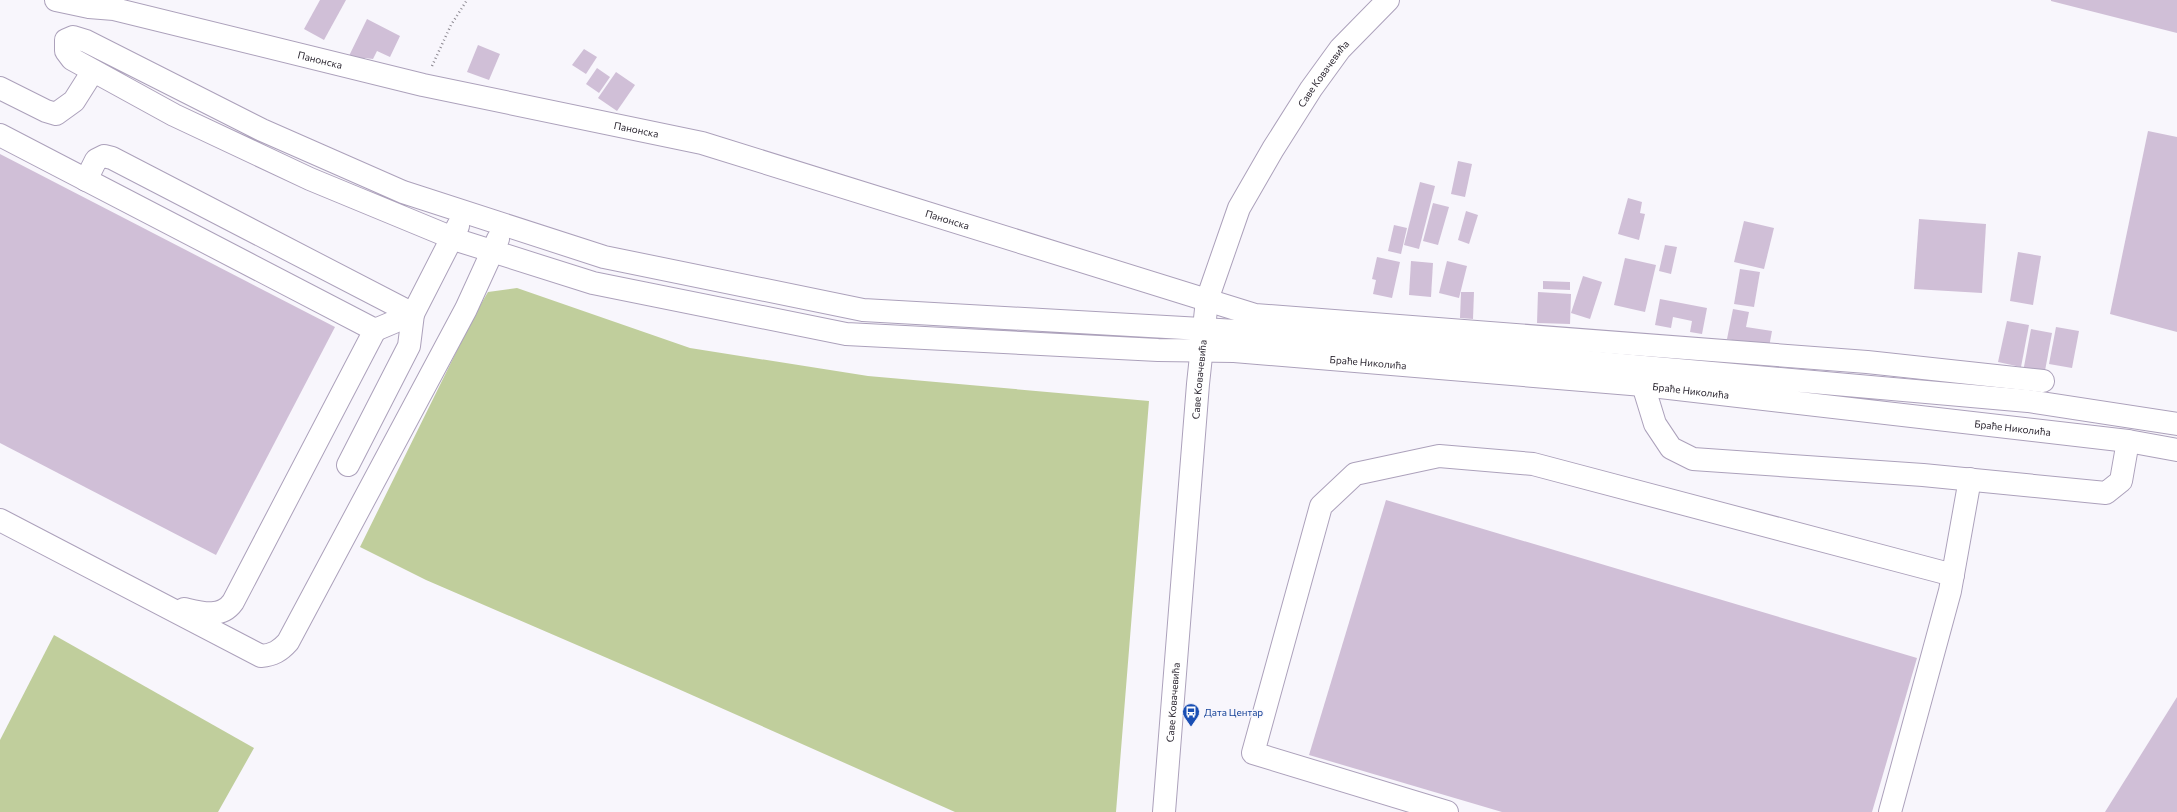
<svg xmlns="http://www.w3.org/2000/svg" width="2177" height="812" viewBox="0 0 2177 812" font-family="Commissioner,sans-serif">
<rect width="100%" height="100%" fill="#f8f6fc"/>
<g fill="#c0ce9c">
<polygon points="517,288 690,348 868,376 1149,401 1116,812 955,812 658,680 426,580 360,547 475,314 488,292"/>
<polygon points="54,635 254,748 218,812 0,812 0,740"/>
</g>
<g fill="#d0bfd7">
<polygon points="320,0 346,0 324,40 304,29"/>
<polygon points="2051,0 2177,0 2177,33 2051,1"/>
<polygon points="367,19 400,36 390,57 377,51 373,59 365,58 362,64 347,60"/>
<polygon points="478,45 500,54 489,80 467,72"/>
<polygon points="584,49 597,57 586,74 572,65"/>
<polygon points="597,68 610,77 599,93 586,84"/>
<polygon points="616,72 635,85 617,111 598,98"/>
<polygon points="2148,131 2177,137 2177,332 2110,314"/>
<polygon points="0,154 335,327 216,555 0,443"/>
<polygon points="1458,161 1472,164 1465,197 1451,194"/>
<polygon points="1420,182 1435,186 1419,249 1404,245"/>
<polygon points="1628,198 1642,202 1640,213 1645,214 1639,240 1618,234"/>
<polygon points="1433,203 1449,207 1438,245 1423,241"/>
<polygon points="1466,211 1478,215 1469,244 1458,240"/>
<polygon points="1919,219 1986,224 1982,293 1914,289"/>
<polygon points="1744,221 1774,228 1764,269 1734,262"/>
<polygon points="1394,225 1407,228 1401,254 1388,251"/>
<polygon points="1665,245 1677,247 1671,274 1659,271"/>
<polygon points="2018,252 2041,256 2033,305 2010,301"/>
<polygon points="1377,257 1400,262 1392,298 1373,294 1376,280 1372,279"/>
<polygon points="1625,258 1656,265 1645,312 1614,305"/>
<polygon points="1411,261 1433,263 1431,297 1409,295"/>
<polygon points="1447,261 1467,266 1459,298 1439,293"/>
<polygon points="1740,269 1760,272 1754,307 1734,304"/>
<polygon points="1583,276 1602,282 1590,319 1571,313"/>
<polygon points="1543,281 1570,282 1570,290 1543,289"/>
<polygon points="1461,292 1474,292 1473,319 1460,318"/>
<polygon points="1538,292 1571,294 1570,324 1537,323"/>
<polygon points="1660,299 1707,308 1702,334 1690,332 1692,321 1673,317 1671,328 1655,325"/>
<polygon points="1733,309 1749,312 1746,327 1772,331 1769,347 1727,339"/>
<polygon points="2007,321 2029,325 2021,367 1998,362"/>
<polygon points="2056,327 2079,331 2072,368 2049,364"/>
<polygon points="2031,329 2052,333 2044,376 2023,372"/>
<polygon points="1386,500 1917,658 1872,812 1502,812 1309,755"/>
<polygon points="2177,697 2177,812 2105,812"/>
</g>
<g fill="none" stroke-linecap="round" stroke-linejoin="round">
<g stroke="#aca1bb" stroke-width="24">
<g id="minor">
<path id="s1" d="M 56,0 L 89,7 L 114,9 L 423,85 L 702,143 L 1255,315 L 1867,362 L 2043,381"/>
<polyline points="0,88 46,111 56,114 74,101 93,71"/>
<polyline points="0,135 375,330 413,314 458,226"/>
<polyline points="86,180 96,160 104,156 112,158 413,314 409,346 348,465"/>
<polyline points="1643,385 1655,424 1671,448 1693,459 1923,475 2106,493 2121,481 2128,441"/>
<path id="s2" d="M 2177,424 L 2028,401 L 1237,331 L 863,310 L 604,257 L 403,192 L 262,130 L 86,41 L 73,37 L 66,40 L 66,51 L 72,59 L 174,115 L 310,179 L 460,241 L 593,283 L 846,334 L 1158,350 L 1234,351 L 1643,385 L 2128,441 L 2177,450"/>
<path d="M 0,520 L 261,656 C 273,655 280,651 288,642 L 466,309 L 498,239"/>
<path d="M 184,609 C 201,613 221,619 233,602 L 375,330"/>
<path id="s3" d="M 1164,812 L 1198,384 L 1207,300 L 1239,208 L 1273,149 L 1311,89 L 1340,49 L 1388,0"/>
<polyline points="1447,812 1253,753 1321,506 1355,474 1439,456 1533,464 1953,575"/>
<polyline points="1890,812 1950,591 1970,479"/>
</g>
</g>
<polyline stroke="#8c8890" stroke-width="2.5" stroke-dasharray="1 3" stroke-linecap="butt" points="432,66 451,25 467,0"/>
<use href="#minor" stroke="#fff" stroke-width="22"/>
</g>
<defs>
<g id="bus-pin" transform="scale(0.9)"><path d="M0 17L-7.5 6A9.5 9.5 0 1 1 7.5 6Z" fill="#1a4fb4" stroke="#f8f6fc"/><path d="M-5-6H5V4H4V6H2V4H-2V6H-4V4H-5ZM-3.5-4V0h7V-4ZM-3.5 1.2v1.5H-2V1.2ZM2 1.2v1.5H3.5V1.2Z" fill="#fff"/></g>
</defs>
<g fill-rule="evenodd">
<use href="#bus-pin" x="1191" y="712"/>
</g>
<g text-anchor="middle" dominant-baseline="central" stroke-width="3" stroke-linejoin="round" paint-order="stroke">
<g font-size="10" fill="#2e2933" stroke="#f8f6fc">
<text stroke="none"><textPath href="#s1" startOffset="271">Панонска</textPath></text>
<text stroke="none"><textPath href="#s3" startOffset="770">Саве Ковачевића</textPath></text>
<text stroke="none"><textPath href="#s1" startOffset="595">Панонска</textPath></text>
<text stroke="none"><textPath href="#s1" startOffset="919">Панонска</textPath></text>
<text stroke="none"><textPath href="#s2" startOffset="3538">Браће Николића</textPath></text>
<text stroke="none"><textPath href="#s3" startOffset="434">Саве Ковачевића</textPath></text>
<text stroke="none"><textPath href="#s2" startOffset="3862">Браће Николића</textPath></text>
<text stroke="none"><textPath href="#s2" startOffset="4186">Браће Николића</textPath></text>
<text stroke="none"><textPath href="#s3" startOffset="110">Саве Ковачевића</textPath></text>
</g>
<g font-size="10" fill="#164399" stroke="#f8f6fc" text-anchor="start">
<text x="1204" y="712">Дата Центар</text>
</g>
</g>
</svg>
